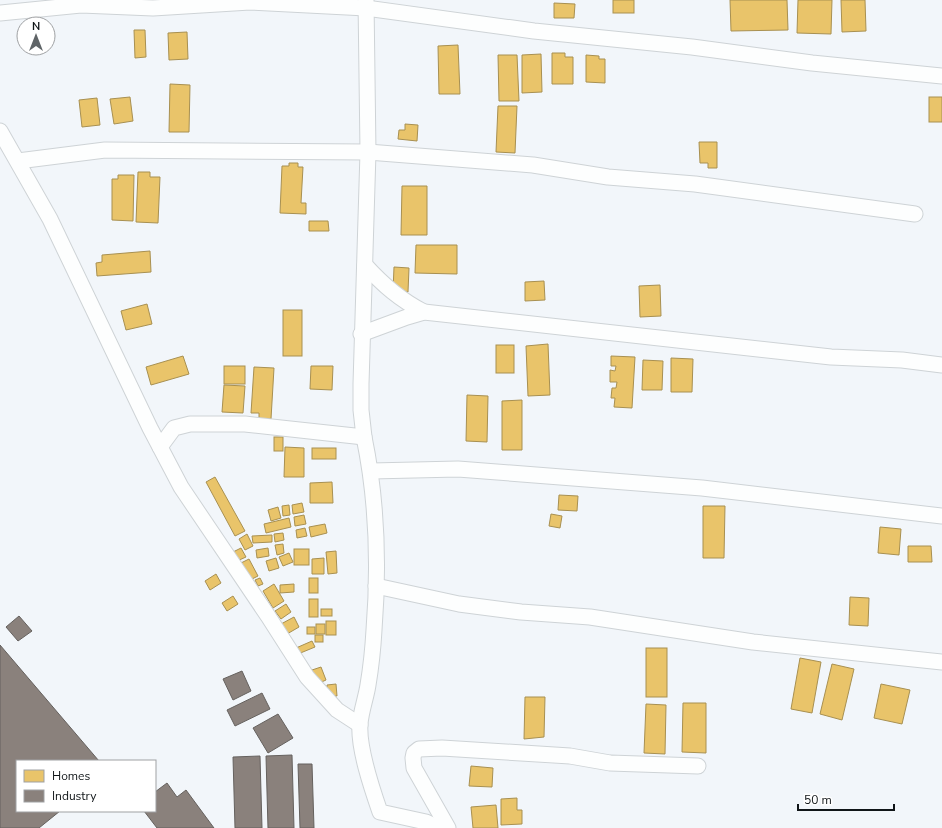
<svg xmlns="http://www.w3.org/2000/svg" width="942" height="828" viewBox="0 0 942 828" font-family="'Nunito Sans',sans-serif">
<rect width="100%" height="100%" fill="#f2f6fa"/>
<g fill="#e9c46a" stroke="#a89051">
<rect x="613" y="0" width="21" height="13"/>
<polygon points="730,0 787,0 788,30 731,31"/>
<polygon points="798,0 832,0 831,34 797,33"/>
<polygon points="841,0 865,0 866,31 842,32"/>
<polygon points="554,3 575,4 574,18 554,18"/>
<polygon points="134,30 145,30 146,57 135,58"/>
<polygon points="187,32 188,59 169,60 168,33"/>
<polygon points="458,45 460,94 439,94 438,46"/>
<polygon points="552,53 565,53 565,57 573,57 573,84 552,84"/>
<polygon points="541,54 542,92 522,93 522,55"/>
<polygon points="498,55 517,55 519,101 499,101"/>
<polygon points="586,55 599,56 599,59 605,59 605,83 586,82"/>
<polygon points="170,84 190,85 189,132 169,132"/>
<polygon points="130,97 133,121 114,124 110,99"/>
<rect x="929" y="97" width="13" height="25"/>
<polygon points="97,98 100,125 82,127 79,100"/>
<polygon points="498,106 517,106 515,153 496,152"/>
<polygon points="405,124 418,125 417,141 398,139 399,130 405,130"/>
<polygon points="699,142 717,142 717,168 708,168 708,163 700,163"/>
<polygon points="289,163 298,163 298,167 303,167 301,203 306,203 306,214 280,213 282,166 289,166"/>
<polygon points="138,172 150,172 150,177 160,177 158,223 136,222"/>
<polygon points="118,175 134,175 133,221 112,220 112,179 118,179"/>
<polygon points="402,186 427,186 427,235 401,235"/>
<polygon points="309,221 328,221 329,231 309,231"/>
<polygon points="416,245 457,245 457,274 415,273"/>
<polygon points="150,251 151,272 97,276 96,263 102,262 102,255"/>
<polygon points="394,267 409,268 408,292 393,291"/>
<polygon points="544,281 545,300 525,301 525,282"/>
<polygon points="660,285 661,316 640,317 639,286"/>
<polygon points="147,304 152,324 126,330 121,311"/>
<rect x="283" y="310" width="19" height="46"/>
<polygon points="548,344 550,395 528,396 526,346"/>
<rect x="496" y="345" width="18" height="28"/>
<polygon points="183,356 189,374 151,385 146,367"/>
<polygon points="611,356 635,357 632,408 614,407 615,398 611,398 612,388 616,388 617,382 610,382 610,370 615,371 616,366 611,366"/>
<polygon points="671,358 693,359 692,392 671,392"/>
<polygon points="643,360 663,361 662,390 642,390"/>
<rect x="224" y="366" width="21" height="18"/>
<polygon points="311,366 333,366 332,390 310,389"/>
<polygon points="254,367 274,368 271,419 259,419 259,413 251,413"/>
<polygon points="224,385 245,386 243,413 222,412"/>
<polygon points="467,395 488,396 487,442 466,441"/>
<polygon points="522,400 522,450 502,450 502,401"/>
<rect x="274" y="437" width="9" height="14"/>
<polygon points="285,447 304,448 304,477 284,477"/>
<rect x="312" y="448" width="24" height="11"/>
<polygon points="215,477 245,531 235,536 206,482"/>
<polygon points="332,482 333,503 310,503 310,483"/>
<polygon points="559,495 578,496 577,511 558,510"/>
<polygon points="302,503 304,512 293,514 292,505"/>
<polygon points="289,505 290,515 283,516 282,506"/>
<polygon points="703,506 725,506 724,558 703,558"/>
<polygon points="278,507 281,518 271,521 268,510"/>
<polygon points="551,514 562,516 560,528 549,526"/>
<polygon points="304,515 306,524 295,526 294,517"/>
<polygon points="289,518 291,527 266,533 264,524"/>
<polygon points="325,524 327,533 311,537 309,527"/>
<polygon points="880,527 901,529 899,555 878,553"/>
<polygon points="305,528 307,536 297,538 296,530"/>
<polygon points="283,533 284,540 275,542 274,534"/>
<polygon points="247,534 253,546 245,550 239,539"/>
<polygon points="272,535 272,542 253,543 252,536"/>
<polygon points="283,544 284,553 277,555 275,545"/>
<polygon points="908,546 931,546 932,562 908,562"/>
<polygon points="241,548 246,557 237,561 233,552"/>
<polygon points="268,548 269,556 257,558 256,550"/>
<rect x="294" y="549" width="15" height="16"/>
<polygon points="336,551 337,573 328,574 326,552"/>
<polygon points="289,553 293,562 283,566 279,557"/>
<polygon points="276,558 279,568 269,571 266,561"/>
<polygon points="324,558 324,574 312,574 312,559"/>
<polygon points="249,559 258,576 248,581 239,564"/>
<polygon points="216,574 221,583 210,590 205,581"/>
<polygon points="260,578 263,584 258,586 255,580"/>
<rect x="309" y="578" width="9" height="15"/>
<polygon points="274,584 284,601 273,608 263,591"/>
<polygon points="294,584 294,592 280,593 280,585"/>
<polygon points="233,596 238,604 227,611 222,603"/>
<polygon points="850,597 869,598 868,626 849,625"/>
<rect x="309" y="599" width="9" height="18"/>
<polygon points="286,604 291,612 281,619 275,611"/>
<rect x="321" y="609" width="11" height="7"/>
<polygon points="294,617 299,627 287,634 281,624"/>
<rect x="326" y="621" width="10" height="14"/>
<rect x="316" y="624" width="9" height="10"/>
<rect x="307" y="627" width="8" height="7"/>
<rect x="315" y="635" width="8" height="7"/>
<polygon points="312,641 315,647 298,654 296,648"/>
<rect x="646" y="648" width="21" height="49"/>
<polygon points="800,658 821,662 812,713 791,709"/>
<polygon points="832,664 854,669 842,720 820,714"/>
<polygon points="321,667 326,680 317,684 312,670"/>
<polygon points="336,684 337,696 327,696 327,685"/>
<polygon points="881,684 910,690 902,724 874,718"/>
<polygon points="525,697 545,697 544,737 524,739"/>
<polygon points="683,703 706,703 706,753 682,752"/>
<polygon points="646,704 666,705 665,754 644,753"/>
<polygon points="471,766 493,768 492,787 469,786"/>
<polygon points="517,798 517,810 522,810 522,824 501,825 501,799"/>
<polygon points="496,805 498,828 473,828 471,807"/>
</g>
<g fill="#8a817c" stroke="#65615e">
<polygon points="19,616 32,631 18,641 6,627"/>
<polygon points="0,645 99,761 17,761 17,811 60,811 39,828 0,828"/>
<polygon points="242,671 251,691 233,700 223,679"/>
<polygon points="262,693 270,709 235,726 227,710"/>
<polygon points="278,714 293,738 268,753 253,728"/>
<polygon points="292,755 294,828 268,828 266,756"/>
<polygon points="260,756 262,828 235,828 233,757"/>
<polygon points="298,764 312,764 314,828 300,828"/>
<polygon points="167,783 177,797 186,790 214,828 157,828 144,811 155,811 155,792"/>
</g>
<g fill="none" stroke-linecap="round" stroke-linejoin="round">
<g stroke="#ced3d6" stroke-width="17">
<g id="minor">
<polyline points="0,13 81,5 153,8 250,2 366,8 534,31 692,47 812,63 942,76"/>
<polyline points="0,131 50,219 150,428 181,487 268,616 307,677 337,710 360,725"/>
<polyline points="18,161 105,150 368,152 533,165 608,177 695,184 915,214"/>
<path d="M 365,265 C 383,285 400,300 424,312"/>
<polyline points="361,334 407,317 424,312 831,357 902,360 942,365"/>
<path d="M 364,437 C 377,500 379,566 374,630 C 373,648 371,667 368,685 C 366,698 361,711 360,724 C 358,748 372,789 380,812 L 426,822 L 439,828"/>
<polyline points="160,447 174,428 190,424 245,424 364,437 361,410 361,384 368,152 366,0"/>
<polyline points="371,471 458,469 702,488 942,516"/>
<polyline points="376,586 459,604 521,612 590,617 753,642 942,662"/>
<polyline points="448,828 414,768 413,758 414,753 419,749 442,748 570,756 610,763 698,766"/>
</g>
</g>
<use href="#minor" stroke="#fdfefe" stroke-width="15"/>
</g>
<rect x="16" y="760" width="140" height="52" fill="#ffffff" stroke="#9fa1a3"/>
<rect x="24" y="770" width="20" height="12" fill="#e9c46a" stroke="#9fa1a3"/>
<text x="52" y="780" font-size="12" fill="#101518">Homes</text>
<rect x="24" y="790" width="20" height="12" fill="#8a817c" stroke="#9fa1a3"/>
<text x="52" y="800" font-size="12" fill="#101518">Industry</text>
<g transform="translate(36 36)"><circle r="19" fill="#ffffff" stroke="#9fa1a3"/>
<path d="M0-3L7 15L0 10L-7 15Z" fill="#5f6467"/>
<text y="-6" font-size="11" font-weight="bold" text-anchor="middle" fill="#101518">N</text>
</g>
<path d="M798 804v6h96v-6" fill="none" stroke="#101518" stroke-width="2"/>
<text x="804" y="804" font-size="12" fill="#101518" stroke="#ffffff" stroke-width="3" paint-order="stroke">50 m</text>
</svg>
